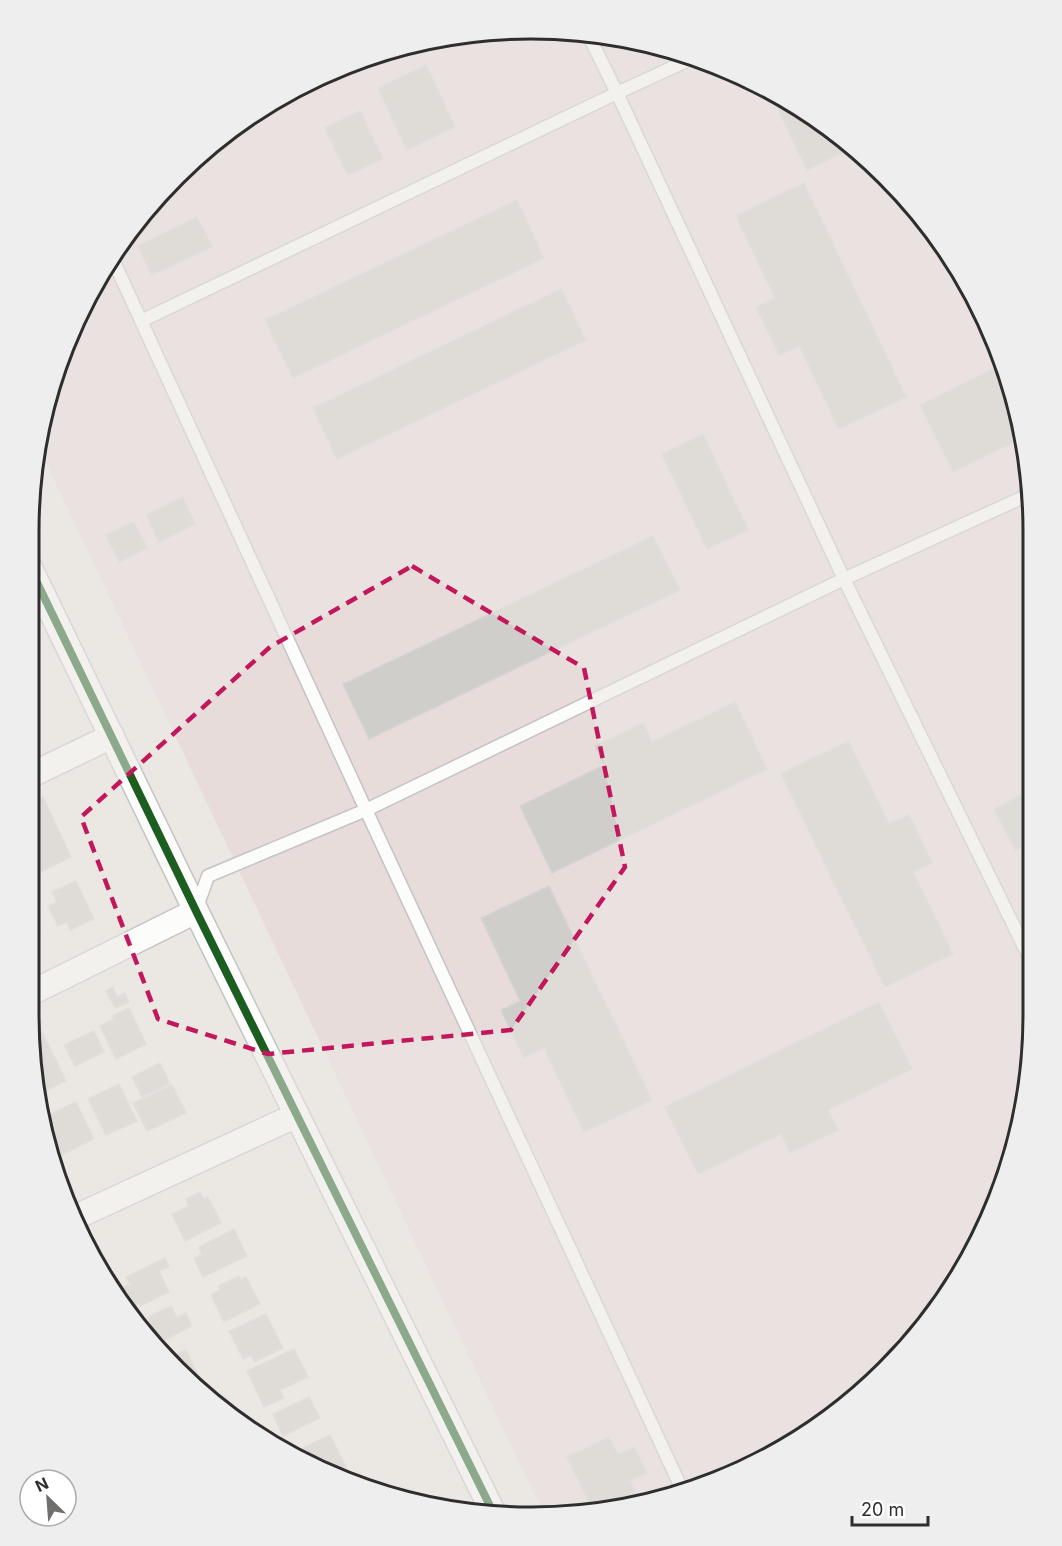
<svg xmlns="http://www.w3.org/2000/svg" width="1062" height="1546" viewBox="0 0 1062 1546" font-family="Inter,sans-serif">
<rect width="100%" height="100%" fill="#ebe8e4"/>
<polygon fill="#e8dcdb" points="531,29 629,38 724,67 810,113 887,176 982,308 1024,433 1033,531 1033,1015 1024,1113 995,1208 949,1294 886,1371 754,1466 629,1508 542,1511 37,444 38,433 80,308 176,175 252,113 339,67 433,38"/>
<g fill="#d0cecb" stroke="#d6d4d0" stroke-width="1.5">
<polygon points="426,65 455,127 407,150 378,88"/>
<polygon points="784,99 810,113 853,148 807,170 775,103"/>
<polygon points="360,111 383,159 348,175 325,128"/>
<polygon points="804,183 906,397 839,429 799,346 779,355 756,307 775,298 736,216"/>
<polygon points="517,200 544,258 293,378 265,320"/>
<polygon points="197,217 212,247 152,275 138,246"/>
<polygon points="561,289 586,340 337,459 313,408"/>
<polygon points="1001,365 1024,437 953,472 920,405"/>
<polygon points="703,434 748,530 707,549 662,454"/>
<polygon points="183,497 195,524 159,542 146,515"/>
<polygon points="134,522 147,548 119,562 106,535"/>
<polygon points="653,536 680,590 369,739 343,684"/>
<polygon points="735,702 767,769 552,873 520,806 604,765 595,746 643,723 652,742"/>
<polygon points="848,741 889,824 909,815 932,863 913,872 953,954 885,987 781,774"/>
<polygon points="1029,791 1033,801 1033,841 1015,850 994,809"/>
<polygon points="43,797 71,857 29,878 29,804"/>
<polygon points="76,881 94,919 70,930 67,922 58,926 48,906 57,902 52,892"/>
<polygon points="549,886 652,1100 584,1132 544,1048 524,1058 501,1010 520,1001 481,918"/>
<polygon points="29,913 40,935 29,941"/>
<polygon points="113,987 117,997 125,993 129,1002 115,1008 106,991"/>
<polygon points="879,1002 912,1069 828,1110 838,1130 790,1153 781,1134 698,1174 665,1107"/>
<polygon points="129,1008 146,1044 116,1059 100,1026 114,1019 112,1016"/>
<polygon points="33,1013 40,1026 31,1031 29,1015"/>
<polygon points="94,1031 104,1052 75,1066 64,1045"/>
<polygon points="42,1032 66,1081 39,1094 31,1037"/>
<polygon points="160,1063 170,1084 142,1097 132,1077"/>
<polygon points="119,1084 137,1121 106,1135 88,1099"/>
<polygon points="172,1085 186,1113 147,1131 133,1103"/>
<polygon points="76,1102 94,1139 62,1155 44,1117"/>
<polygon points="200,1192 204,1199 208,1197 221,1223 185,1241 172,1214 189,1206 186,1199"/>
<polygon points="234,1229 247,1256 203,1277 194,1258 202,1255 199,1247"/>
<polygon points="165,1258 169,1267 159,1271 169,1292 140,1306 139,1303 127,1309 118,1290 130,1284 126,1277"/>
<polygon points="239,1276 241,1280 246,1277 260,1304 224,1322 211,1295 220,1290 218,1286"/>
<polygon points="171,1306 177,1318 186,1313 192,1326 161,1342 148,1317"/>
<polygon points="266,1314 283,1348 255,1362 251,1355 243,1359 229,1331"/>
<polygon points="294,1349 308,1377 280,1390 284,1398 264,1407 247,1371"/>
<polygon points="186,1350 200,1379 191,1383 169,1357"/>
<polygon points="214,1394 219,1405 206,1397"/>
<polygon points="309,1397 320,1418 283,1436 273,1414"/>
<polygon points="330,1435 346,1467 331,1474 299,1455 297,1451"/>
<polygon points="609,1437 618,1455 634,1447 647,1473 630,1481 635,1492 602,1509 592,1509 567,1457"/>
</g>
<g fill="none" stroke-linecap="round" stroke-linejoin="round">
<g stroke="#c5c4c4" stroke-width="15">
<g id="service">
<polyline points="588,34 617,93 693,58"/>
<polyline points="114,262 366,810 680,1485 686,1488"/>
<polyline points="141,321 617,93 844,579 1033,965"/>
<polyline points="196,910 208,876 366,810 844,579 1030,494"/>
</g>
</g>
<g stroke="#c5c4c4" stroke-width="27">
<g id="minor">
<polyline points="29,566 196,911 493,1512"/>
<polyline points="29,776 112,736"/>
<polyline points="29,994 196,911"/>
<polyline points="78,1216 297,1115"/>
</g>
</g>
<use href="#service" stroke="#fcfcfb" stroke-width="12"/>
<use href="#minor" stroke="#fcfcfb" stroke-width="24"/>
<g stroke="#fff" stroke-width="11">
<polyline id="cycleway" points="29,566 196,911 493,1512"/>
</g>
<use href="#cycleway" stroke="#1b5e20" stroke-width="8"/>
</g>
<path d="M0 0H1062V1546H0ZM 412,566 L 584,668 L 625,867 L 511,1030 L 268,1054 L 158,1019 L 81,817 L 270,647 Z" fill="#ebe8e4" fill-opacity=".55" fill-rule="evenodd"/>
<path fill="none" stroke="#c2185b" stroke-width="4.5" stroke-dasharray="12 8" stroke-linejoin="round" d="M 412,566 L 584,668 L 625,867 L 511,1030 L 268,1054 L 158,1019 L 81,817 L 270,647 Z"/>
<path d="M0 0H1062V1546H0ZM531 39H531A492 492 0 0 1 1023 531V1015A492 492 0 0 1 531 1507H531A492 492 0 0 1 39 1015V531A492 492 0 0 1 531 39Z" fill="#eee" fill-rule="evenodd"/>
<path fill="none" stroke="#2e2e2e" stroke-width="3" d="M531 39H531A492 492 0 0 1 1023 531V1015A492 492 0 0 1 531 1507H531A492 492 0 0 1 39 1015V531A492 492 0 0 1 531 39Z"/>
<g transform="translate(48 1498) rotate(335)"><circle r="28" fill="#ffffff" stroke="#ababab" stroke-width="1.5"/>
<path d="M0-4.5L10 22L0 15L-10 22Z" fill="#706f6e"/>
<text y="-9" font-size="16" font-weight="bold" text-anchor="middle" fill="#2e2e2e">N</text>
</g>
<path d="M852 1516v9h76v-9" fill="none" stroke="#2e2e2e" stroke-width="3"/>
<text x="861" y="1516" font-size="18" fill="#2e2e2e" stroke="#ffffff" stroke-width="4.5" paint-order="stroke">20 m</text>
</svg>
